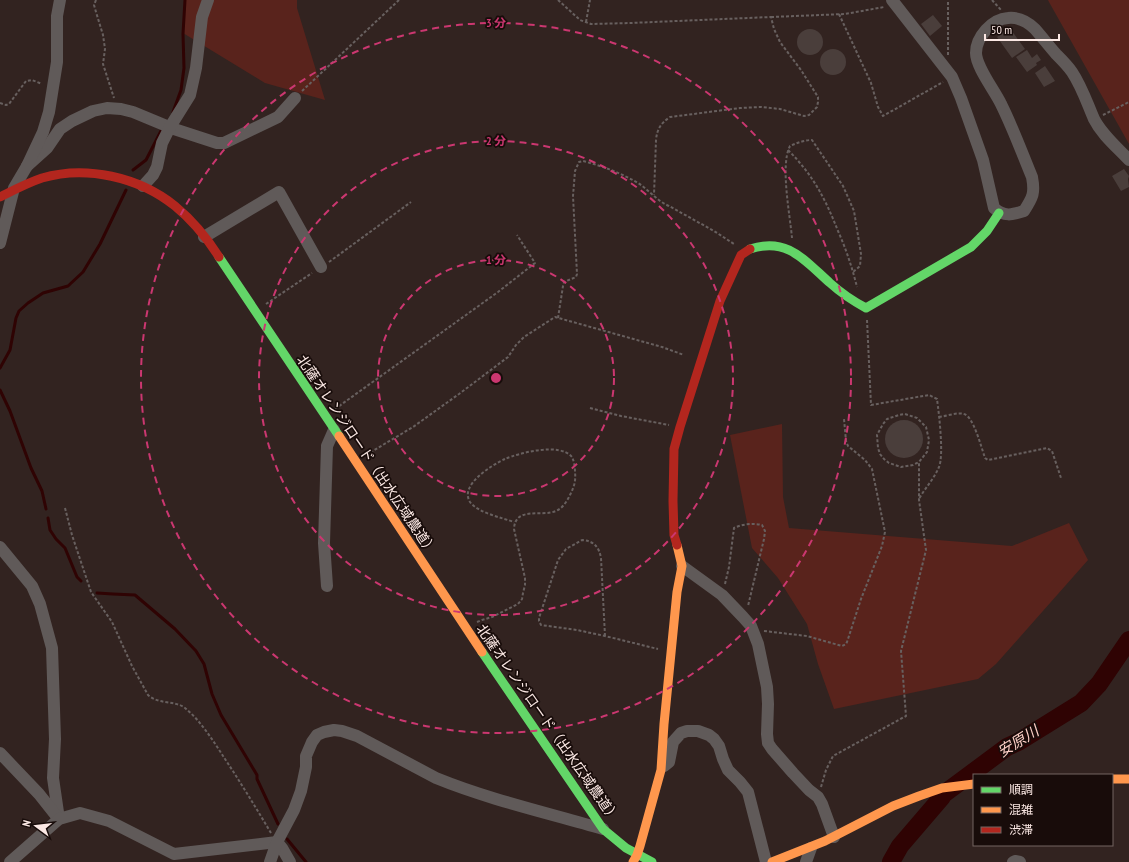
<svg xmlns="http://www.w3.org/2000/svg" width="1129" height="862" viewBox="0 0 1129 862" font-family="'PT Sans Narrow','Noto Sans JP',sans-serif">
<rect width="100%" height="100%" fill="#322320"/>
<g fill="#59231c">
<polygon points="186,0 297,0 297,8 325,100 265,83 183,33"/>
<polygon points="1048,0 1129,0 1129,144 1049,2"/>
<polygon points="782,424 783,497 789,528 1012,546 1069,523 1088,560 996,664 978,679 834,709 818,664 807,624 778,578 752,548 730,435"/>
</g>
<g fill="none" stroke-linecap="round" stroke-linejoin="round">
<g stroke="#2f0303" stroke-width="3">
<polyline points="173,112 181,90 184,68 183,34 185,0"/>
<polyline points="133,170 146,160 163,127"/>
<polyline points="0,368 10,350 16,318 19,311 28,303 43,293 68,286 83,272 100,244 126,190"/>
<polyline points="0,390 10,411 31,468 42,491 46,509"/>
<polyline points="48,518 50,530 56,539 65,548 77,577 81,581"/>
<polyline points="97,593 113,594 135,595 175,629 196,651 204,664 212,694 221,715 257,775 257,779 278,824"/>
<polyline points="287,839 306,862"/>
</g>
<polyline stroke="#2f0303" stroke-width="18" points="891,862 900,846 942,797 941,796 1007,747 1018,742 1081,703 1099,684 1129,640"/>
</g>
<g fill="#4a3e3b">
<polygon points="933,15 942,26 930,36 921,24"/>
<polygon points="1009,27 1025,49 1012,58 997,37"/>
<circle cx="810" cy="42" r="13"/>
<circle cx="833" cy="62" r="13"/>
<polygon points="1027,50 1032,58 1037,54 1041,60 1036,63 1037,65 1027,72 1016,57"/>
<polygon points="1045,66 1055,81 1044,87 1035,73"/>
<polygon points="1124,169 1129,176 1128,179 1129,187 1121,191 1112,176"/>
<circle cx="904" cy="439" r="19"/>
</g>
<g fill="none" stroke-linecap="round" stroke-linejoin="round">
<g stroke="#68605f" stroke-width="2" stroke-dasharray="3 2" stroke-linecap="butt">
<polyline points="96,0 94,5 96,12 103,35 105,49 103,64 114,98"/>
<path d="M 558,0 L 580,20 L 591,24 L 630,23 L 771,17 L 774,29 L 780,42 L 801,70 L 818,97 L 818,102 L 817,107 L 809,115 L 804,116 L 780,109 L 761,107 L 740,108 L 670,117 C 661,123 657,129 656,140 L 654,195"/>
<polyline points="992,0 1001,10"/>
<polyline points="839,14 871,83 878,107 883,116 943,82"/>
<polyline points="771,17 845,14 884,7"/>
<polyline points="586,22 590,0"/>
<polyline points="948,55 948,0"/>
<polyline points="302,91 399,0"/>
<polyline points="0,103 6,105 9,104 26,81 32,80 42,84"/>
<polyline points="1103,115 1129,102"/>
<path d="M 788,150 C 813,175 825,198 838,231 C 846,249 852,267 857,287"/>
<path d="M 792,238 C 790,215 780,165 790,146 C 797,143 804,140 812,140 L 843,186 L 854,211 L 861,254 L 860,266 L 853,272"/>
<polyline points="329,262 411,202"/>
<polyline points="266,304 312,273"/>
<path d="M 558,318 L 563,286 L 564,282 L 576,277 L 577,274 L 573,196 L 575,171 L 579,162 L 583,161 C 602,166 621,173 638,183 C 649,190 657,201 669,206 L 714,231 L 734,244"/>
<path d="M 867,320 L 871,405 L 929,395 L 937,399 C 939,414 944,455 939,467 C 934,479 925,488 919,499"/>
<polyline points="590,408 621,416 669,425"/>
<polyline points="335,409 498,292 535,263 517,235"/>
<path d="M 939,417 C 947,416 957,412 964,414 C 973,416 981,446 984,455 L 985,458 L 988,460 L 1047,448 L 1052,451 L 1061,478"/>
<polyline points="366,455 413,427 459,394 508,357 516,345 524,337 555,317 662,347 684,355"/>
<path d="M 65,508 L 72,535 L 91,592 L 112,622 L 132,666 L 148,695 C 159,705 175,700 185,708 C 201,721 214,742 225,759 C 241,783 256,808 271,833"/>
<path d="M 725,584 L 729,567 L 734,528 C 742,524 753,523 762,525 L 765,531 L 764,539 L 748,606"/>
<path d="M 477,622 L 482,620 L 492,617 L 518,604 L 522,599 L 523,593 L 525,585 L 525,578 L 514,529 C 515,506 542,517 556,511 C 563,508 567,501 570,495 C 574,487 576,481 575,472 C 575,467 574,461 572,457 C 560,442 519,453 505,459 C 492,465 459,485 470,502 C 478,513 503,518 514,522"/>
<polyline points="764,631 807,636 842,646 846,644 847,642 861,599 882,546 885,532 872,469 865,460 848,446 846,441 844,419"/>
<path d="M 605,636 L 601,558 C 599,547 594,541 582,540 L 566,549 L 558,560 L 539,618 L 539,621 L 541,625 L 577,630 L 605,636 L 658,649"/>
<polyline points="821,787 826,770 833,756 906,716 901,651 926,550 919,500 919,462 927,452 929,440 926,427 917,418 905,414 899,415 887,419 883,424 877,435 878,448 880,454 884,459 889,463 901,467 913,465 919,462"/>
</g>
<g stroke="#605a59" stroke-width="12">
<path d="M 892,0 L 952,77 L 961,98 L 983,160 L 994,208 C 1004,217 1012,215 1024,211 C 1033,197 1035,193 1032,177 C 1022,153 1013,128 1001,104 C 995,91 976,67 976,53 C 976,37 992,19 1008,18 C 1018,17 1027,21 1035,29 C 1042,37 1049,46 1056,54 C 1062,60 1068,66 1072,72 C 1082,87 1087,103 1094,119 C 1102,135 1117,147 1129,160"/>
<polyline points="27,166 47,148 60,129 72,121 93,111 107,108 121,109 133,112 174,129 217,143 224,143 278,117 295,98"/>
<polyline points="143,186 153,175 157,167 162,143 170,127 190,95 196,68 202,17 208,0"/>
<polyline points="204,237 279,192 321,267"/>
<polyline points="0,243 14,188 27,166 43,132 49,112 57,62 57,16 60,0"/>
<polyline points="0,547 32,586 40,604 52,648 55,739 53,778 59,819"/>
<polyline points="682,566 722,595 743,617 751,626 758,644 767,687 768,704 767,734 768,743 772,749 793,773 809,790 818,797 822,804 834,837"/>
<polyline points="327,586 324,543 327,446 334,430"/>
<polyline points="0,753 39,794 58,818"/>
<polyline points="664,766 669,762 673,742 681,733 687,731 698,731 709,735 714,739 719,746 723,759 728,770 740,782 748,792 766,862"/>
<polyline points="277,842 282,848 290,862"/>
<polyline points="10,862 59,819 80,813 109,821 174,854 277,842"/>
<path d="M 270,862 L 277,842 L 294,810 L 301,791 L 306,767 L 306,756 L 312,742 L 317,735 L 324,732 L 334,730 L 342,731 L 357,736 L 436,778 C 490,800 548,813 603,829"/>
<polyline points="806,862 811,848"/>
<polyline points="1013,862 1015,861 1020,862"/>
</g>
<g stroke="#63d668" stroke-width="9">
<path d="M 750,249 C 788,237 804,260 830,283 C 841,293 853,301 866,308 L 971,247 L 987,231 L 999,213"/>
<polyline points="219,257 339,436"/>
<polyline points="482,652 603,829 626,848 652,862"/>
</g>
<g stroke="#ff974d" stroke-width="9">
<polyline points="339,436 482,652"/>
<polyline points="1112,779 1129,779"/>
<polyline points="633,862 637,855 640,846 661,770 664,724 677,592 682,566 677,545"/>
<polyline points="772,862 825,841 893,806 919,796 942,788 974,784"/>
</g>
<g stroke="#b3261e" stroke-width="9">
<path d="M 0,197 C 14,190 27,183 42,178 C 86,165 139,177 175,206 C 192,220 207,238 219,257"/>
<polyline points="677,545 674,535 673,501 674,449 680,427 720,301 741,255 750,249"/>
</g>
</g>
<g fill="none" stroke="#cb3770" stroke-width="2" stroke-dasharray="7 5">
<circle cx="496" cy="378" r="118"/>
<circle cx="496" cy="378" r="237"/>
<circle cx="496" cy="378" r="355"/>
</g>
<g text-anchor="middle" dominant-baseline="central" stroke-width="3.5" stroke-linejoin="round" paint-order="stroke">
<g font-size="14" fill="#fbe8e4" stroke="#180c0a">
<text transform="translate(367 455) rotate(56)">北薩オレンジロード（出水広域農道）</text>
<text transform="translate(548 723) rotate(55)">北薩オレンジロード（出水広域農道）</text>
</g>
<g font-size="15" font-style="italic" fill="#fed0c7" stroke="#180c0a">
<text transform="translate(1018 741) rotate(-32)">安原川</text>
</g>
</g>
<circle cx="496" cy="378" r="6" fill="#cb3770" stroke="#180c0a" stroke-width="2"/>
<g font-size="12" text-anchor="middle" font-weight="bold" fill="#cb3770" stroke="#180c0a" stroke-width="3.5" stroke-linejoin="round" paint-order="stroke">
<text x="496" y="27">3 分</text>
<text x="496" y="145">2 分</text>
<text x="496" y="264">1 分</text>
</g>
<rect x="973" y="774" width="140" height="72" fill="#180c0a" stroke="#736461"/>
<rect x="981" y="787" width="20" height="6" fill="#63d668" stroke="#736461"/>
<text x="1009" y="794" font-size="12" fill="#fbe8e4">順調</text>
<rect x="981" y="807" width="20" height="6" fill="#ff974d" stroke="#736461"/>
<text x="1009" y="814" font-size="12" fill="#fbe8e4">混雑</text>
<rect x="981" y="827" width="20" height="6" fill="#b3261e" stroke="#736461"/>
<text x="1009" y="834" font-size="12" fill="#fbe8e4">渋滞</text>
<g transform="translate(36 826) rotate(285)" stroke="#180c0a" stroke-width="3" paint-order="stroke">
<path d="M0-3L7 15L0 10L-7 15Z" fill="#fbe8e4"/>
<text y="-6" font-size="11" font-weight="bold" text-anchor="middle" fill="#fbe8e4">N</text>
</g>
<path d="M985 34v6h74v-6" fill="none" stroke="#fbe8e4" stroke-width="2"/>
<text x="991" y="34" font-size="12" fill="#fbe8e4" stroke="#180c0a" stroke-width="3" paint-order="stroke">50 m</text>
</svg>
